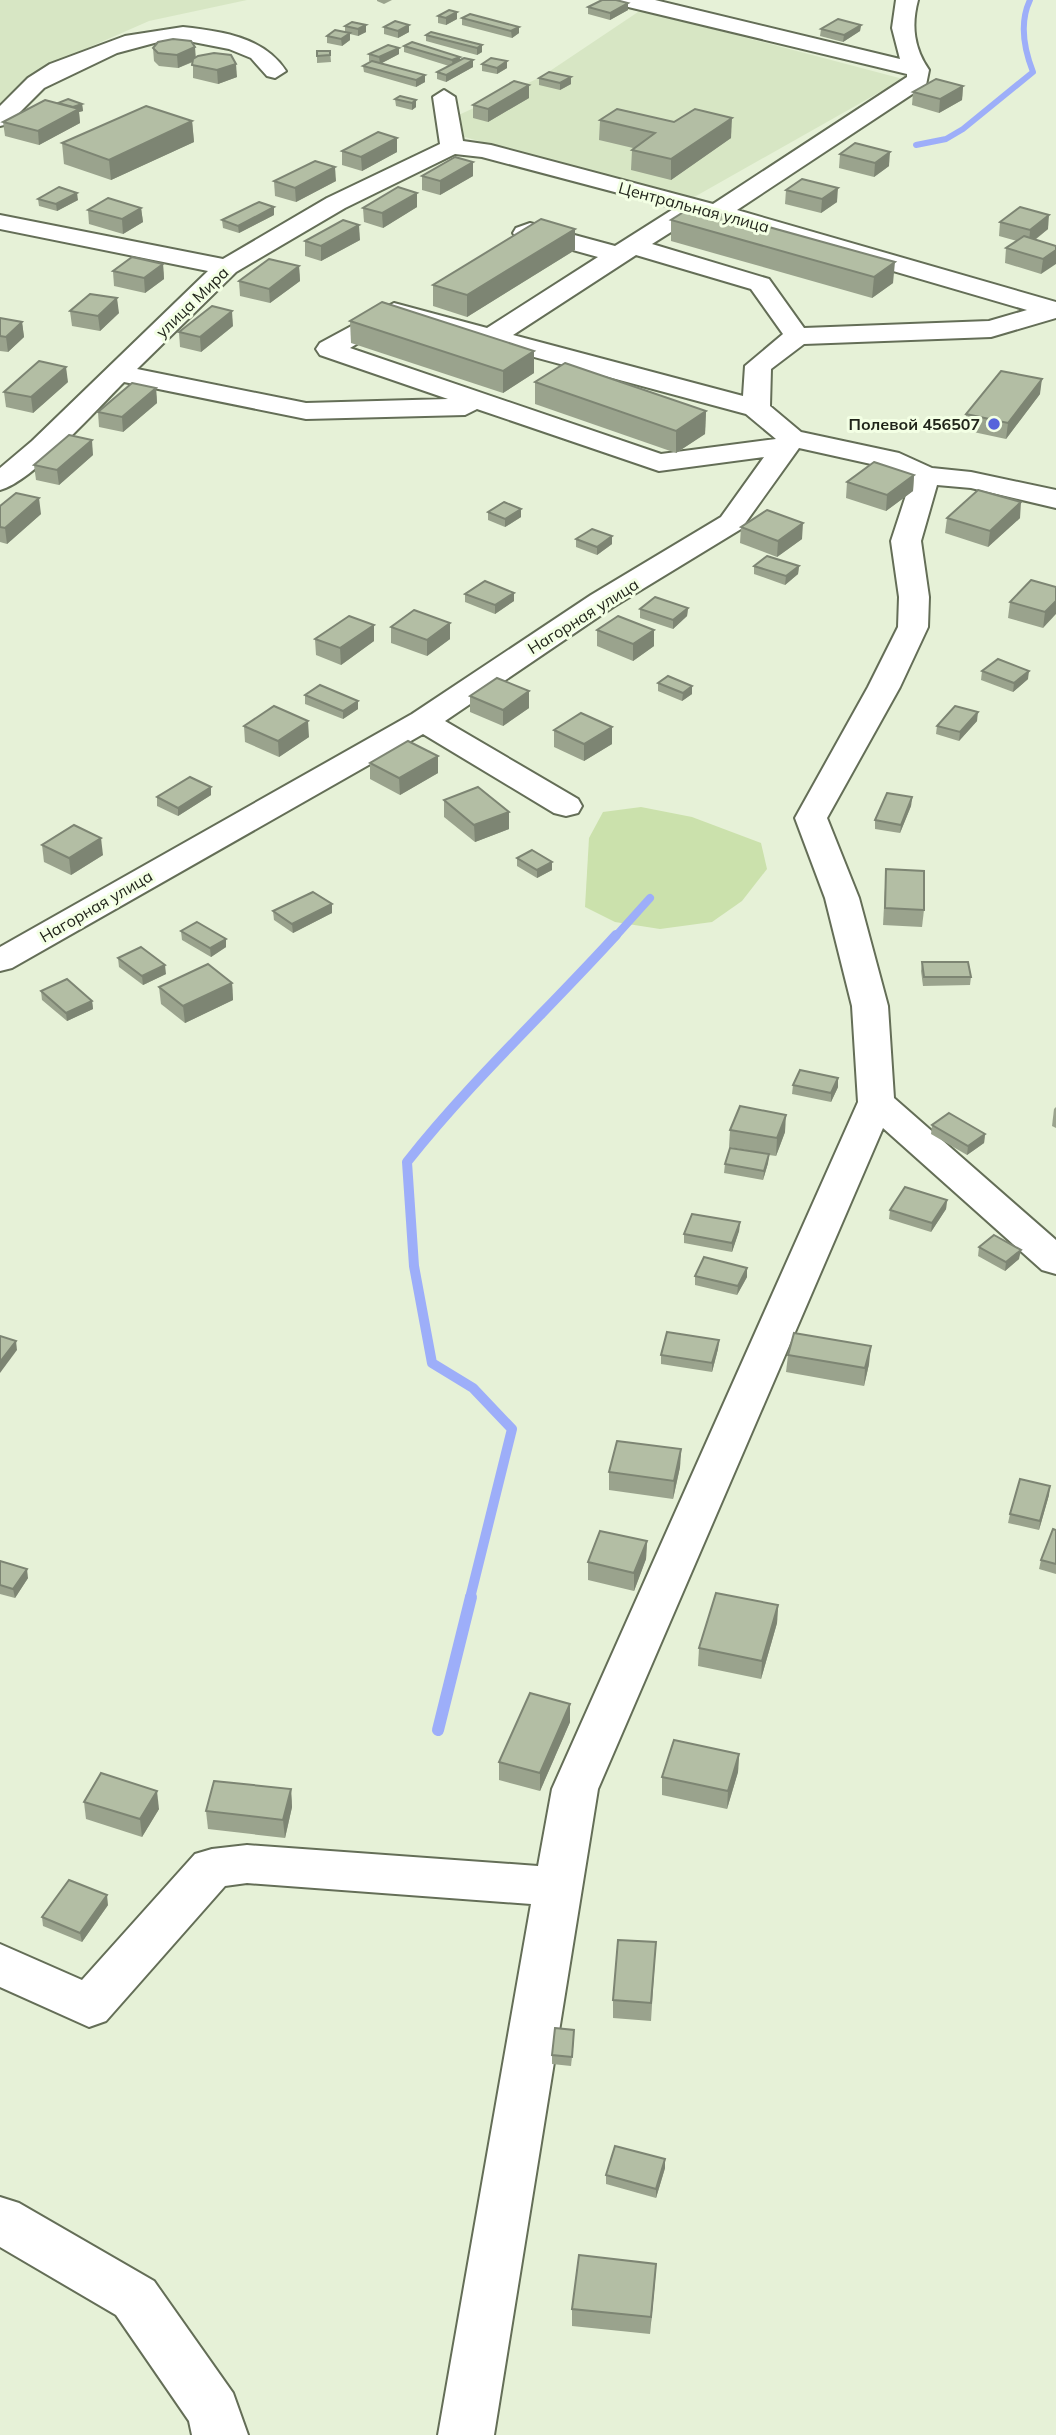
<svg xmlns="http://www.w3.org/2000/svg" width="1056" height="2435" viewBox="0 0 1056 2435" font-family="Mulish,sans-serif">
<rect width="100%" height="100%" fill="#e6f1d7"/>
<g fill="#d7e6c4">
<polygon points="0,0 247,0 149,21 42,68 0,107"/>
<polygon points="641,10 903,79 689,200 461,136 450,119 541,77"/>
</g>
<polygon fill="#cbe1ac" points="641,807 692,817 761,843 767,869 742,901 712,922 660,929 615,922 585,907 589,838 603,812"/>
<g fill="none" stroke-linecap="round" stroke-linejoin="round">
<path stroke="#9daef9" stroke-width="6" d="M 916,145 L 946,139 L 963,129 L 1033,72 C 1024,49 1019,23 1030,0"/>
<polyline stroke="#9daef9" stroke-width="8" points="615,937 650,898"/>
<path stroke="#9daef9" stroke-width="10" d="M 470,1598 L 512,1429 L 473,1388 L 432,1363 L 414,1266 L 407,1162 C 471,1081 547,1011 616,935"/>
<polyline stroke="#9daef9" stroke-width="12" points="438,1730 471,1597"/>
<g stroke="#646e57" stroke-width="4">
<g id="minor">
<path d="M 617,0 L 655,0 L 900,59 L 892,28 L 896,0 L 918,0 C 911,26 914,48 929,70 L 926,85 L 737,210 L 1056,302 L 1056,318 L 991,337 L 804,344 L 771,369 L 770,406 L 801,432 L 899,453 L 932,468 L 971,472 L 1056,490 L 1056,508 L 971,488 L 937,485 L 921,541 L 929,597 L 928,627 L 900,687 L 827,818 L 859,898 L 888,1006 L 894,1098 L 1056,1240 L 1056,1274 L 1042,1270 L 883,1128 L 598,1789 L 494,2435 L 438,2435 L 531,1904 L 247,1883 L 225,1886 L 106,2021 L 89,2027 L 0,1987 L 0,1944 L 82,1980 L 195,1854 L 212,1849 L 247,1845 L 538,1866 L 552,1789 L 858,1102 L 852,1006 L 825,898 L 795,818 L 868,687 L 898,627 L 899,597 L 891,541 L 911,480 L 880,466 L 799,448 L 741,529 L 613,607 L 445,721 L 578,799 L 582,806 L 578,813 L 566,816 L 554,813 L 423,734 L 12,968 L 0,971 L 0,947 L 412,714 L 591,595 L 721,517 L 764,457 L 659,471 L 477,409 L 465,415 L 306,419 L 124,382 C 98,408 32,482 0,490 L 0,468 L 32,441 L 208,271 L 0,229 L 0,215 L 223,259 L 327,198 L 440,144 L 433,97 L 444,90 L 455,97 L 463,141 L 491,145 L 713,204 L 907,77 L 907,74 L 620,5 ZM 455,154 L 482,157 L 675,208 L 615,246 L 530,223 L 516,228 L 513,233 L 516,238 L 533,239 L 598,257 L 487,328 L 394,303 L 320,343 L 316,349 L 320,355 L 448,399 L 306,403 L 137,369 L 236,272 L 345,208 ZM 698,215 L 708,217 L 1027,310 L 989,321 L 804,328 L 769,279 L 652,244 ZM 636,255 L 751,289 L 783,334 L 745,366 L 743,396 L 513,335 ZM 397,320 L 746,414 L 776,439 L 661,454 L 350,348 Z"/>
<path d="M 183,27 C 221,31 264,37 286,71 L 275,78 L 267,76 L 251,58 L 229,49 L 183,40 L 158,42 L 117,53 L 44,88 L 8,124 L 0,126 L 0,106 L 28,78 L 50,64 L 125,36 Z"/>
<polygon points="0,2197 19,2203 154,2281 233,2393 248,2435 192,2435 189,2421 116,2315 0,2247"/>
</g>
</g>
<use href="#minor" fill="#fff" fill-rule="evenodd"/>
</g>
<g fill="#9aa38d">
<polygon points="377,0 392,0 384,4 377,1"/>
<polygon points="628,3 628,10 610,20 588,14 588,7"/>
<polygon points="457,12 457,19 446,25 438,23 438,16"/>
<polygon points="462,18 519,27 519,33 512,38 462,25"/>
<polygon points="366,25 366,32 358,36 350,34 350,40 342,46 327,43 327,36 345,32 345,26"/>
<polygon points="409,25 409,32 398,38 384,34 384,27"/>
<polygon points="861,25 860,31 843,42 820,36 821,29"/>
<polygon points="426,35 482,45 482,52 477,55 426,41"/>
<polygon points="404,46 460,60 473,60 473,67 446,82 437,79 437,72 449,66 404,52"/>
<polygon points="153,48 196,57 237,77 218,84 193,78 193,62 178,68 159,66 154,61"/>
<polygon points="317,51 330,51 331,62 317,63"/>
<polygon points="369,54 399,54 382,63 425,82 416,87 364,72 363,66 371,62 369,61"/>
<polygon points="482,64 507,68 497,74 482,71"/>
<polygon points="539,78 571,84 560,90 539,85"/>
<polygon points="963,86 962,100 939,113 912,105 913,92"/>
<polygon points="529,98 488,122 473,118 473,105"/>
<polygon points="395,99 416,100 416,107 412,110 396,106"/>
<polygon points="58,103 82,104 83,111 79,112 80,123 39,145 5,136 3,122"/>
<polygon points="600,120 731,138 671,180 631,170 632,150 633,148 599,140"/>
<polygon points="192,121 194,142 111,180 64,164 62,143"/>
<polygon points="342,151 397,152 362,171 342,165"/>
<polygon points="840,154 889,166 874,177 839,168"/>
<polygon points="422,176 473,176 440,195 422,190"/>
<polygon points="274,181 336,181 296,202 275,196"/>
<polygon points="786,190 837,202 821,213 785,204"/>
<polygon points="38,199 78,200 57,211 39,206"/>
<polygon points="693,206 893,283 872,298 671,241 671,220"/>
<polygon points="417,207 383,228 364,222 363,208"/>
<polygon points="141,208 143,222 123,234 89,224 88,210"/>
<polygon points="274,215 239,233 223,228 222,220"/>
<polygon points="1000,222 1048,229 1035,240 1056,246 1041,274 1005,263 1006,248 1017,241 999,236"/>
<polygon points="360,240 321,261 305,256 305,241"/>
<polygon points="575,250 467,317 433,306 433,285"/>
<polygon points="163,264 164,279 145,293 114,286 113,271"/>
<polygon points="299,266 300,281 270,303 240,296 239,281"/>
<polygon points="70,311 119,313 100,331 72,326"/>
<polygon points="0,318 22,322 24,337 8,352 0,351"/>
<polygon points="350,321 534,351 534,373 503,393 351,343"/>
<polygon points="233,326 201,352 180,347 179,332"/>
<polygon points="68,382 33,413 6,407 4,392"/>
<polygon points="535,382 706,411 705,434 676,453 535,404"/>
<polygon points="156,388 157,403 123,432 99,427 98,412"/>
<polygon points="1040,394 1006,439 964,430 966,414"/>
<polygon points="93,455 59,485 36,480 34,465"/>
<polygon points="914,475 913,491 886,511 846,498 847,482"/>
<polygon points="0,506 41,514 7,544 0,542"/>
<polygon points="488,512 521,517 505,527 488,520"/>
<polygon points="947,518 1020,518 988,547 945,533"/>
<polygon points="741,527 802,539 777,557 740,543"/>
<polygon points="612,536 612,544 597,555 576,547 576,539"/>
<polygon points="754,566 799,566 798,574 785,585 754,574"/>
<polygon points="1056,587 1043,628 1008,618 1010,602"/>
<polygon points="514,593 514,601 495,614 465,602 465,594"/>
<polygon points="688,608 687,616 673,629 640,618 640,609"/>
<polygon points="374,625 374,641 341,665 316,655 315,639"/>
<polygon points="391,627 450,639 427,656 391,643"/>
<polygon points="597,630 654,630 654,646 633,661 597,646"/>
<polygon points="982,671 1028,679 1013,692 981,680"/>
<polygon points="658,683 692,686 692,694 682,701 658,691"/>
<polygon points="305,695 358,701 358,709 343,719 305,704"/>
<polygon points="470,696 529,708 503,726 470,712"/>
<polygon points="977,721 959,741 936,734 937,726"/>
<polygon points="244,726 309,737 279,757 245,742"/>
<polygon points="554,730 612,744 584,761 554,747"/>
<polygon points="370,763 438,773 400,795 370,779"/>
<polygon points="211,795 178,816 157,806 157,797"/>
<polygon points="912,797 911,806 900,833 875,829 875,820"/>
<polygon points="444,800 509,829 475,842 444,817"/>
<polygon points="42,845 103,855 71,875 44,862"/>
<polygon points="517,858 552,862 552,870 537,878 517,866"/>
<polygon points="886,869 924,910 922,927 883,925"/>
<polygon points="273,911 332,913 293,933 274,920"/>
<polygon points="181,931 226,939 226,947 211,957 182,940"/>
<polygon points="118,958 166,974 143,985 119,967"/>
<polygon points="922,962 971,977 970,985 923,986 921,971"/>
<polygon points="232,983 233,1000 185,1023 161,1004 159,987"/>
<polygon points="41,991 92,1001 93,1009 67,1021 42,1000"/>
<polygon points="793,1085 838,1087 831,1102 792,1094"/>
<polygon points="1056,1107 1056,1128 1052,1126 1054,1109"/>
<polygon points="932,1125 985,1134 984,1143 967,1155 931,1134"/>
<polygon points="730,1130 785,1132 776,1156 769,1155 768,1163 763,1180 724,1173 725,1164 763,1153 729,1147"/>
<polygon points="947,1200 946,1209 931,1232 889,1219 890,1210"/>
<polygon points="740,1222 739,1231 732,1252 684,1243 684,1234"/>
<polygon points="979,1247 1019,1259 1005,1271 978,1256"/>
<polygon points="747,1268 747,1277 737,1295 695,1285 695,1276"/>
<polygon points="719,1340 718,1349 712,1372 661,1364 661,1355"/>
<polygon points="788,1355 869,1364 864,1386 786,1372"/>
<polygon points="681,1449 680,1467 673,1499 609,1490 609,1472"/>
<polygon points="1049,1495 1039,1530 1008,1523 1010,1514"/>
<polygon points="1056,1530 1056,1574 1039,1569 1041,1560"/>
<polygon points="647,1541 646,1559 634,1591 588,1580 588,1562"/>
<polygon points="0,1561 28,1578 15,1598 0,1594"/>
<polygon points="778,1605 777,1623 761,1679 698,1666 699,1648"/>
<polygon points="570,1704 570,1722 540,1791 499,1780 499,1762"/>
<polygon points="739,1754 738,1772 727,1809 662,1795 662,1777"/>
<polygon points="291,1789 292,1807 285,1838 208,1829 206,1811"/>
<polygon points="84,1802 159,1809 142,1837 86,1819"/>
<polygon points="108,1905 82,1942 43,1926 42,1917"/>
<polygon points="656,1942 651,2021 613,2018 613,2000"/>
<polygon points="574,2039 571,2066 552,2064 552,2055"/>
<polygon points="665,2159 665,2168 656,2198 606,2184 606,2175"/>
<polygon points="656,2264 650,2334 572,2326 572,2309"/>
</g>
<g fill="#7d8573">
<polygon points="628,3 628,10 610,20 610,13"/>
<polygon points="457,12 457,19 446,25 446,18"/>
<polygon points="366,25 366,32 358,36 358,29"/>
<polygon points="409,25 409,32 398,38 398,31"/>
<polygon points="861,25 860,31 843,42 844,35"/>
<polygon points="519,27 519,33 512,38 511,31"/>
<polygon points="350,33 350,40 342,46 341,39"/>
<polygon points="482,45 482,52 477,55 477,48"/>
<polygon points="195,47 196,60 178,68 177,55"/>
<polygon points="399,48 399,54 380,64 379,57"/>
<polygon points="460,57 460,63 453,67 452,60"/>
<polygon points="473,60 473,67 446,82 446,75"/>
<polygon points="507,61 507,68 497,74 497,68"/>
<polygon points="236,64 237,77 218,84 217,70"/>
<polygon points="425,75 425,82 416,87 416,80"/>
<polygon points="571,77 571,84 560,90 560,83"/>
<polygon points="529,85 529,98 488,122 488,109"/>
<polygon points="963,86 962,100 939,113 940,99"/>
<polygon points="416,100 416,107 412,110 412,103"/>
<polygon points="82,104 83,111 79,112 80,123 39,145 38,131 70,109"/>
<polygon points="732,118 731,138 671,180 671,159"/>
<polygon points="192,121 194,142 111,180 109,160"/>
<polygon points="397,138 397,152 362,171 361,157"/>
<polygon points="890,152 889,166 874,177 875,163"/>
<polygon points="473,162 473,176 440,195 440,181"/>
<polygon points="335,167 336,181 296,202 295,188"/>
<polygon points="838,188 837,202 821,213 822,199"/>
<polygon points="77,193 78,200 57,211 56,204"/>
<polygon points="417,193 417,207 383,228 382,213"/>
<polygon points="274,207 274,215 239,233 238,226"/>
<polygon points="141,208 143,222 123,234 122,219"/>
<polygon points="1049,215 1048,229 1029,244 1030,230"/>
<polygon points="359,225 360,240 321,261 321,246"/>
<polygon points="575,229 575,250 467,317 467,295"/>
<polygon points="1056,250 1056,264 1041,274 1043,259"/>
<polygon points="895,262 893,283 872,298 874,277"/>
<polygon points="163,264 164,279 145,293 144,278"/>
<polygon points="299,266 300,281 270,303 269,289"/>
<polygon points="117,298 119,313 100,331 98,316"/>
<polygon points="232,311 233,326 201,352 200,337"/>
<polygon points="22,322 24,337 8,352 6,337"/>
<polygon points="534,351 534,373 503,393 503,371"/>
<polygon points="66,367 68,382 33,413 31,397"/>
<polygon points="1042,379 1040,394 1006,439 1008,423"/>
<polygon points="156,388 157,403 123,432 122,417"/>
<polygon points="706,411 705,434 676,453 676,431"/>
<polygon points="92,440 93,455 59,485 57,470"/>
<polygon points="914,475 913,491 886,511 887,495"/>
<polygon points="39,498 41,514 7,544 5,528"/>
<polygon points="1021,502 1020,518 988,547 990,531"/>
<polygon points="521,509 521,517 505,527 505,519"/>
<polygon points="803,523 802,539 777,557 778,541"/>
<polygon points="612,536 612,544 597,555 597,547"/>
<polygon points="799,566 798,574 785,585 786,576"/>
<polygon points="514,593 514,601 495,614 495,605"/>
<polygon points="1056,601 1056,614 1043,628 1045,612"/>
<polygon points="688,608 687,616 673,629 673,620"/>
<polygon points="450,623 450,639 427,656 427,640"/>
<polygon points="374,625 374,641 341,665 340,648"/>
<polygon points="654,630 654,646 633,661 633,644"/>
<polygon points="1029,671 1028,679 1013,692 1014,683"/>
<polygon points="692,686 692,694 682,701 683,693"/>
<polygon points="529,691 529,708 503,726 503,710"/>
<polygon points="358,701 358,709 343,719 343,711"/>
<polygon points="978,712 977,721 959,741 960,732"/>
<polygon points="308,721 309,737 279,757 278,741"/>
<polygon points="612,727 612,744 584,761 584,744"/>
<polygon points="438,756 438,773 400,795 399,778"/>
<polygon points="211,787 211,795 178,816 178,808"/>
<polygon points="912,797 911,806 900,833 901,825"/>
<polygon points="509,812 509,829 475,842 474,825"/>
<polygon points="101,838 103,855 71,875 69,858"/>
<polygon points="552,862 552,870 537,878 537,870"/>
<polygon points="332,904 332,913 293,933 292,924"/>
<polygon points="226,939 226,947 211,957 210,948"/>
<polygon points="165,965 166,974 143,985 142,976"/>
<polygon points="232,983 233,1000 185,1023 183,1006"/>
<polygon points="92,1001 93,1009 67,1021 66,1013"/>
<polygon points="838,1078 838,1087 831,1102 831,1093"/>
<polygon points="786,1115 785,1132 776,1156 777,1138"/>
<polygon points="985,1134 984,1143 967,1155 968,1146"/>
<polygon points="769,1154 768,1163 763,1180 764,1171"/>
<polygon points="947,1200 946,1209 931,1232 932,1223"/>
<polygon points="740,1222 739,1231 732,1252 732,1243"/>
<polygon points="1021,1250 1019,1259 1005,1271 1006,1262"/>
<polygon points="747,1268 747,1277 737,1295 738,1286"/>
<polygon points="719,1340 718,1349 712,1372 712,1363"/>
<polygon points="16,1341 17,1350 0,1373 0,1362"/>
<polygon points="871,1346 869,1364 864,1386 865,1368"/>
<polygon points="681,1449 680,1467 673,1499 674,1481"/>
<polygon points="1050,1486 1049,1495 1039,1530 1040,1521"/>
<polygon points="647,1541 646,1559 634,1591 634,1573"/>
<polygon points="27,1569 28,1578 15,1598 13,1589"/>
<polygon points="778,1605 777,1623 761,1679 762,1661"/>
<polygon points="570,1704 570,1722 540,1791 540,1773"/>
<polygon points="739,1754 738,1772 727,1809 728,1791"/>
<polygon points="291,1789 292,1807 285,1838 283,1820"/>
<polygon points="157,1791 159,1809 142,1837 140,1819"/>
<polygon points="107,1895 108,1905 82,1942 80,1933"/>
<polygon points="665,2159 665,2168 656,2198 656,2189"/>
<polygon points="656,2264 655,2281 650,2334 651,2317"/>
</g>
<g fill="#b3bea4" stroke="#7d8573" stroke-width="2">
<polygon points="602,0 616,0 628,3 610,13 588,7"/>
<polygon points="449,10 457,12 446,18 438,16"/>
<polygon points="470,14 519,27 511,31 462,18"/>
<polygon points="838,19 861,25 844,35 821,29"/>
<polygon points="395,21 409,25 398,31 384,27"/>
<polygon points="352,22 366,25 358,29 345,26"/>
<polygon points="335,30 350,33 341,39 327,36"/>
<polygon points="431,32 482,45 477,48 426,35"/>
<polygon points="173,39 191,41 195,47 177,55 158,53 153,48 158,42"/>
<polygon points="412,42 460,57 452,60 404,46"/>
<polygon points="388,45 399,48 379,57 369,54"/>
<polygon points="317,51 330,51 330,55 317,56"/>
<polygon points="214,53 231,55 236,64 217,70 192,65 193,59 198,56"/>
<polygon points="464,58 473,60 446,75 437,72"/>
<polygon points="491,58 507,61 497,68 482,64"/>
<polygon points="372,61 425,75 416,80 363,66"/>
<polygon points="549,72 571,77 560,83 539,78"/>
<polygon points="936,79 963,86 940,99 913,92"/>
<polygon points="514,81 529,85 488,109 473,105"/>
<polygon points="400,96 416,100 412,103 395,99"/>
<polygon points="68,99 82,104 73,107 58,103"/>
<polygon points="45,100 79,109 38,131 3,122"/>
<polygon points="146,106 192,121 109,160 62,143"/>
<polygon points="617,109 674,122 695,109 732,118 671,159 632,150 655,133 600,120"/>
<polygon points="378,132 397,138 361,157 342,151"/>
<polygon points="855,143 890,152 875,163 840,154"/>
<polygon points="455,157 473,162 440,181 422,176"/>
<polygon points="315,161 335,167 295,188 274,181"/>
<polygon points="802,179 838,188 822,199 786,190"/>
<polygon points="59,187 77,193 56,204 38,199"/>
<polygon points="398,187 417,193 382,213 363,208"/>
<polygon points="108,198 141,208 122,219 88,210"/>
<polygon points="259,202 274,207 238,226 222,220"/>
<polygon points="693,206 895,262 874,277 671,220"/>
<polygon points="1020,207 1049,215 1030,230 1000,222"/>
<polygon points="541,219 575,229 467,295 433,285"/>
<polygon points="343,220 359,225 321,246 305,241"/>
<polygon points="1024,236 1056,246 1056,250 1043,259 1006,248"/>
<polygon points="132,257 163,264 144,278 113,271"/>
<polygon points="269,259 299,266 269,289 239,281"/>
<polygon points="90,294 117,298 98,316 70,311"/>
<polygon points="382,302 534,351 503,371 350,321"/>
<polygon points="212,306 232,311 200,337 179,332"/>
<polygon points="0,318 22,322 6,337 0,336"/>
<polygon points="39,361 66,367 31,397 4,392"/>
<polygon points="565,363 706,411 676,431 535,382"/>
<polygon points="1001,371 1042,379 1008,423 966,414"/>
<polygon points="132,383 156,388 122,417 98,412"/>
<polygon points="69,435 92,440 57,470 34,465"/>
<polygon points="874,462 914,475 887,495 847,482"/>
<polygon points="978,490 1021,502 990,531 947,518"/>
<polygon points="16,493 39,498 5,528 0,527 0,506"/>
<polygon points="504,502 521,509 505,519 488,512"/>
<polygon points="767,510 803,523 778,541 741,527"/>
<polygon points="592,529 612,536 597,547 576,539"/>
<polygon points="767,556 799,566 786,576 754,566"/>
<polygon points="1031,580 1056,587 1056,601 1045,612 1010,602"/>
<polygon points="485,581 514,593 495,605 465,594"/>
<polygon points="655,597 688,608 673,620 640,609"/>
<polygon points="414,610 450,623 427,640 391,627"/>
<polygon points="349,616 374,625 340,648 315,639"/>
<polygon points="618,616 654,630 633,644 597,630"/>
<polygon points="998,659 1029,671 1014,683 982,671"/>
<polygon points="668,676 692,686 683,693 658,683"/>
<polygon points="497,678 529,691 503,710 470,696"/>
<polygon points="320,685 358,701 343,711 305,695"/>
<polygon points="274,706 308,721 278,741 244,726"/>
<polygon points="955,706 978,712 960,732 937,726"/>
<polygon points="581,713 612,727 584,744 554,730"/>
<polygon points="408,741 438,756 399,778 370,763"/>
<polygon points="190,777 211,787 178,808 157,797"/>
<polygon points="478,787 509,812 474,825 444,800"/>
<polygon points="887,793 912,797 901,825 875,820"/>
<polygon points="74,825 101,838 69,858 42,845"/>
<polygon points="532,850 552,862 537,870 517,858"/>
<polygon points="886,869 924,871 924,910 885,908"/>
<polygon points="313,892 332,904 292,924 273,911"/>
<polygon points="197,922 226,939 210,948 181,931"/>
<polygon points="141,947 165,965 142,976 118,958"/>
<polygon points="922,962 968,962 971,977 924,977"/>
<polygon points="208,964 232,983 183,1006 159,987"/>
<polygon points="67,979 92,1001 66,1013 41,991"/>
<polygon points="800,1070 838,1078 831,1093 793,1085"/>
<polygon points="740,1106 786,1115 777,1138 730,1130"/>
<polygon points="949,1113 985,1134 968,1146 932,1125"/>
<polygon points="730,1148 769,1154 764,1171 725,1164"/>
<polygon points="905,1187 947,1200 932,1223 890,1210"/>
<polygon points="692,1214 740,1222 732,1243 684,1234"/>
<polygon points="994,1235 1021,1250 1006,1262 979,1247"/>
<polygon points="704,1257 747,1268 738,1286 695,1276"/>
<polygon points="667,1332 719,1340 712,1363 661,1355"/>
<polygon points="794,1333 871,1346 865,1368 788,1355"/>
<polygon points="0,1336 16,1341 0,1362"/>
<polygon points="617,1441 681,1449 674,1481 609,1472"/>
<polygon points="1020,1479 1050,1486 1040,1521 1010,1514"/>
<polygon points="1053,1529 1056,1530 1056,1564 1041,1560"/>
<polygon points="600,1531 647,1541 634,1573 588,1562"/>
<polygon points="0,1561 27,1569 13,1589 0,1585"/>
<polygon points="716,1593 778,1605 762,1661 699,1648"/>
<polygon points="530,1693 570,1704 540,1773 499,1762"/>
<polygon points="674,1740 739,1754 728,1791 662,1777"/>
<polygon points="101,1773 157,1791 140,1819 84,1802"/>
<polygon points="214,1781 291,1789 283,1820 206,1811"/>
<polygon points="69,1880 107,1895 80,1933 42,1917"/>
<polygon points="618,1940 656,1942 651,2003 613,2000"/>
<polygon points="555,2028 574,2030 572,2057 552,2055"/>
<polygon points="615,2146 665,2159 656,2189 606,2175"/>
<polygon points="579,2255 656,2264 651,2317 572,2309"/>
</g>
<circle fill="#5664db" stroke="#f3ffe4" stroke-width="2.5" cx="994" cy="424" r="7"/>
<g text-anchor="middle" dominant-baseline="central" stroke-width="6" stroke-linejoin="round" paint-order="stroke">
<g font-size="16" fill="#20241a" stroke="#f3ffe4">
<text transform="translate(694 207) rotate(15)">Центральная улица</text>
<text transform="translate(192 302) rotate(-44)">улица Мира</text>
<text transform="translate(583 616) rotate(-32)">Нагорная улица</text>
<text transform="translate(96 906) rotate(-30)">Нагорная улица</text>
</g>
<g font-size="16" font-weight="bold" fill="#20241a" stroke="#f3ffe4" text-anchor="end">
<text x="980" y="424">Полевой 456507</text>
</g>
</g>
</svg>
